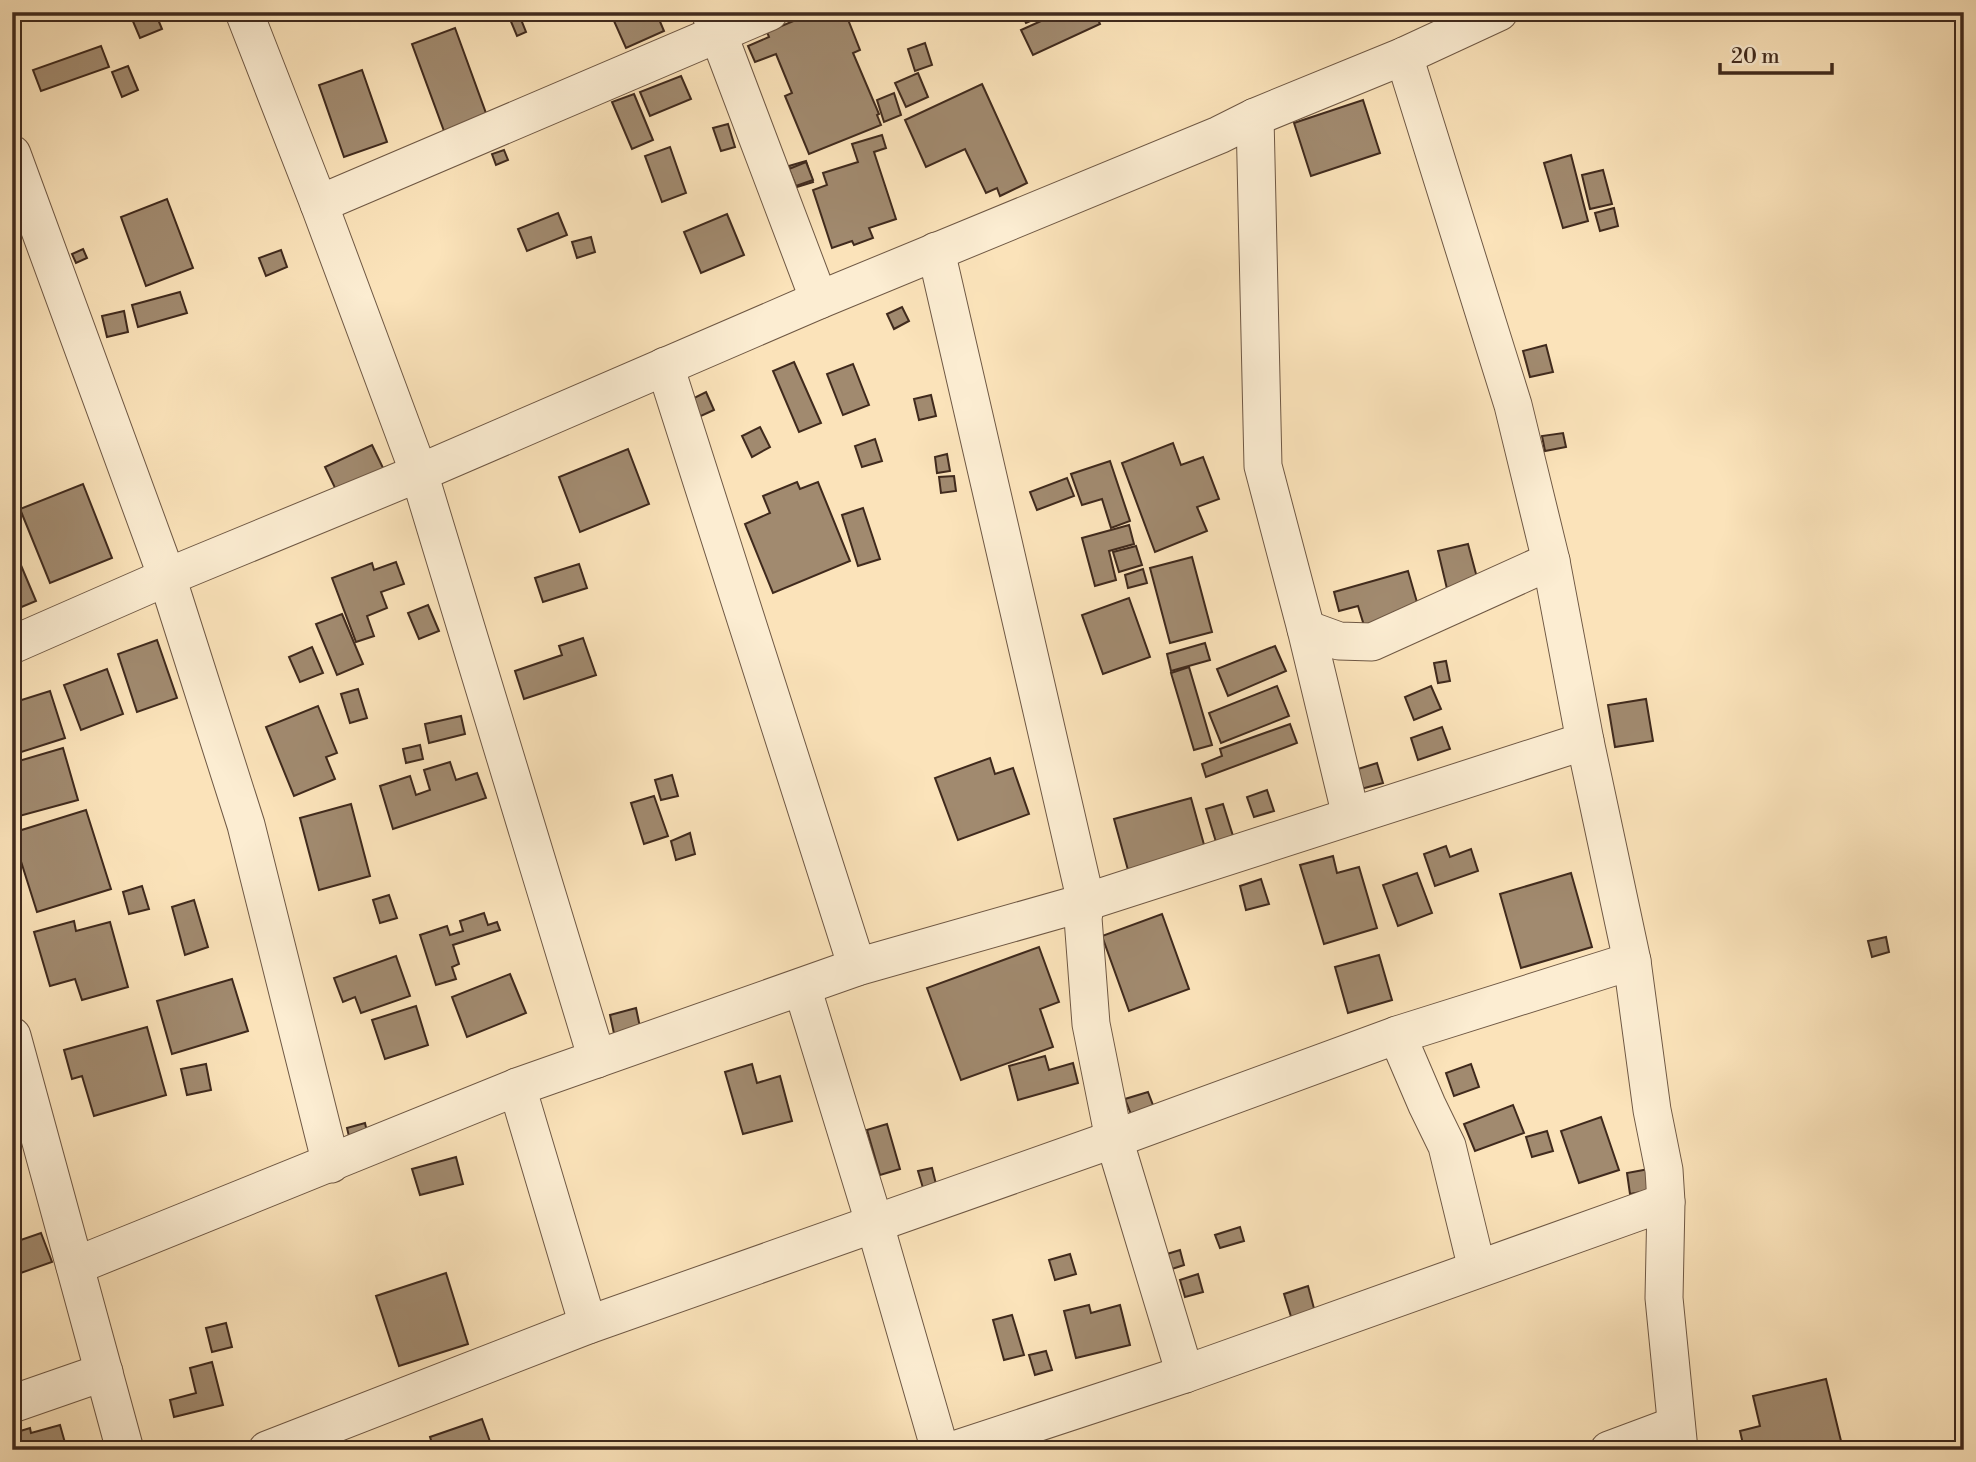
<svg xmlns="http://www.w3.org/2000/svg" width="1976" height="1462" viewBox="0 0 1976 1462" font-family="'Libre Bodoni',serif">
<rect width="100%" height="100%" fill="#fbe3ba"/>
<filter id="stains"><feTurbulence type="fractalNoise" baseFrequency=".00286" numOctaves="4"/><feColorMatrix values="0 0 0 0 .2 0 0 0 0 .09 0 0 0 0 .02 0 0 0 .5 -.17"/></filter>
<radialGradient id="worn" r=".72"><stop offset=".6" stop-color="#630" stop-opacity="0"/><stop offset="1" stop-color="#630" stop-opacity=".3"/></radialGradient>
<g fill="#a18a6f" stroke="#402a1d" stroke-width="2">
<polygon points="148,12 155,12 162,29 140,38 132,19"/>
<polygon points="507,12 518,12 526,32 517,36"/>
<polygon points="610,12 656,12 664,31 626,48"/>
<polygon points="815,12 845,12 860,50 853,53 879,114 877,115 881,125 809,154 785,96 792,93 776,54 755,62 748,46 769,37 767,32"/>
<polygon points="1021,12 1051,12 1026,23"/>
<polygon points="1061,12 1095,12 1100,24 1033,55 1021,30"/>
<polygon points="455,28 487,116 444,131 412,44"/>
<polygon points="925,43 932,65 915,71 908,49"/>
<polygon points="101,46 109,67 41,91 33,70"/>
<polygon points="128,66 138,90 122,97 112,72"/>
<polygon points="362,70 387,142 344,157 319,85"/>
<polygon points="918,73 928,97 906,107 895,83"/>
<polygon points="681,76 691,99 650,116 640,92"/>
<polygon points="982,84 1027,183 1000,196 997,188 986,193 965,149 926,167 905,120"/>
<polygon points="894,93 901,115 884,122 877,100"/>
<polygon points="634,94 653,140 632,149 612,102"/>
<polygon points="1363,100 1380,153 1311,176 1294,123"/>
<polygon points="728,124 735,147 721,151 713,128"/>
<polygon points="882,135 886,148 874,152 896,219 869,228 873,238 854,245 852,241 832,248 813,190 827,185 823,173 858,162 852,144"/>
<polygon points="670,147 686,193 662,202 645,156"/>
<polygon points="504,150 508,160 496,165 492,154"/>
<polygon points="1571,155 1588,221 1563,228 1544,163"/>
<polygon points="806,161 813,182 797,187 789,166"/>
<polygon points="806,162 813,180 796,186 789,169"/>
<polygon points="1603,170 1612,204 1590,209 1582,175"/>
<polygon points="167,199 193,268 146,286 121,217"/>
<polygon points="1614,208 1618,226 1600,231 1595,213"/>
<polygon points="558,213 567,235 527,251 518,229"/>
<polygon points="727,214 744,255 701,273 684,232"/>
<polygon points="591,237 595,252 577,258 572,242"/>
<polygon points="83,249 87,258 76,263 72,254"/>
<polygon points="281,250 287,267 266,276 259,258"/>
<polygon points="180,292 187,313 138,327 132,305"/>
<polygon points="902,307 909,321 894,329 887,314"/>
<polygon points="124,311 128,332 107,337 102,316"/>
<polygon points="1546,345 1553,372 1530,377 1523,351"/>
<polygon points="794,362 821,423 799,432 773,371"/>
<polygon points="853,364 869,405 843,415 827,374"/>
<polygon points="706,392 714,410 692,420 684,403"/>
<polygon points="931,395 936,416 919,420 914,399"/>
<polygon points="760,427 770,447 752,457 742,436"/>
<polygon points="1563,433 1566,447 1545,451 1542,436"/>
<polygon points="875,439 882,461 862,467 855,446"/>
<polygon points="1173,443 1181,465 1203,457 1219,499 1197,507 1207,531 1155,552 1122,463"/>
<polygon points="372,445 384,470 337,492 325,467"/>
<polygon points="628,449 649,504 580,532 559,477"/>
<polygon points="947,454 950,471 937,473 935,457"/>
<polygon points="1110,461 1130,521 1111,528 1102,499 1082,505 1071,474"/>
<polygon points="954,476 956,491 941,493 939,477"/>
<polygon points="1067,478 1074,496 1037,510 1030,492"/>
<polygon points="797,482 800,489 818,482 850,561 773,593 745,524 770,513 763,496"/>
<polygon points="83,484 112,558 50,583 20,509"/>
<polygon points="863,508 880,559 858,566 842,515"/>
<polygon points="1129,525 1134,544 1109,551 1116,580 1095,586 1082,538"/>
<polygon points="12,544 36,601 12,611"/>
<polygon points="1468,544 1479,585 1448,593 1438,551"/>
<polygon points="1136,546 1142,565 1119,572 1113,552"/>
<polygon points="1192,557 1212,632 1170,643 1150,568"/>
<polygon points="396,562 404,584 381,592 387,608 367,616 374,636 356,642 332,578 372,563 374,570"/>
<polygon points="579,564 587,588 543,602 535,578"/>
<polygon points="1143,569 1147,583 1128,588 1125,575"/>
<polygon points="1408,571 1421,616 1366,632 1358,606 1339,611 1334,592"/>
<polygon points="1129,598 1150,657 1103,674 1082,615"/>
<polygon points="428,605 439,631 419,639 408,613"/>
<polygon points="342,614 363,664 337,675 316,624"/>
<polygon points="583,638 596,675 524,699 515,671 562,655 559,646"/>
<polygon points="157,640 177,698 137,712 118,654"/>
<polygon points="1205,643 1210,660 1171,671 1167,654"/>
<polygon points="1275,646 1286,671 1228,696 1217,669"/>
<polygon points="312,647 323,673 300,682 289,657"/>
<polygon points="1446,661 1450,681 1438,683 1434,663"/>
<polygon points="1189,667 1212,745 1194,750 1171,673"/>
<polygon points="107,669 123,714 81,730 64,685"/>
<polygon points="1277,686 1289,716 1221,743 1209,713"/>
<polygon points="1431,686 1441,709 1414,720 1405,697"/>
<polygon points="358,689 367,718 350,723 341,694"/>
<polygon points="50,691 65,738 12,755 12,703"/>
<polygon points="1646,699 1653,741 1615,747 1608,705"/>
<polygon points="318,706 337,753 326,757 335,779 294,796 266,727"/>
<polygon points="461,716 465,734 429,743 425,724"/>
<polygon points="1290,724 1297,743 1206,777 1202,764 1222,756 1220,749"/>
<polygon points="1442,727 1450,749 1418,760 1411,738"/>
<polygon points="420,745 423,759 406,763 403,749"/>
<polygon points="63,748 78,800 12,818 12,763"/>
<polygon points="990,758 995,774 1013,768 1029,814 958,840 935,778"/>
<polygon points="450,762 456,780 477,773 486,798 393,829 380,786 410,776 416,795 430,790 424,770"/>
<polygon points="1377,763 1383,783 1361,789 1355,770"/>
<polygon points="672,775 678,796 661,800 655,780"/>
<polygon points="1267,790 1274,811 1254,817 1247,797"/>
<polygon points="654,796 668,836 644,844 631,803"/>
<polygon points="1191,798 1208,859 1131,881 1114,819"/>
<polygon points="351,804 370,876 319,890 300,818"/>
<polygon points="1223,804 1233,836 1216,842 1206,809"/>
<polygon points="86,810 111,889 37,912 12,833"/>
<polygon points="690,833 695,854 676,860 671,841"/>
<polygon points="1446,846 1450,857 1471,849 1478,871 1435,886 1424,854"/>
<polygon points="1333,856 1337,873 1359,867 1377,928 1324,944 1300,865"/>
<polygon points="1417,873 1432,913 1398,926 1383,885"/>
<polygon points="1571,873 1592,947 1521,968 1500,894"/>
<polygon points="1261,879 1269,904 1246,910 1240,886"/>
<polygon points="142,886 149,909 129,914 123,892"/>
<polygon points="389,895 397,918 380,923 373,900"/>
<polygon points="194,900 208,947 185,955 172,907"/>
<polygon points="484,913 488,925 497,922 500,930 453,945 459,964 452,967 456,979 436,985 420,935 447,926 450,935 463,931 460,921"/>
<polygon points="1162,914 1189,989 1129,1011 1102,936"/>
<polygon points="74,921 76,931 110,922 128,987 82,1000 75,979 50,986 34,932"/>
<polygon points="1886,937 1889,952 1872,957 1868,941"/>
<polygon points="1039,947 1059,1002 1040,1009 1053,1047 961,1080 927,988"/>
<polygon points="1379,955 1392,1000 1348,1013 1335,967"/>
<polygon points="396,956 410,996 361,1013 355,997 343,1002 334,978"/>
<polygon points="510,974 526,1013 467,1037 452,997"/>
<polygon points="232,979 248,1031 172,1054 157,1001"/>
<polygon points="416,1006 428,1045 385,1059 372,1020"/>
<polygon points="636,1008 641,1032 615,1038 610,1015"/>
<polygon points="147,1027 166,1095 94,1116 82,1076 72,1079 64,1050"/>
<polygon points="1045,1056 1049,1070 1073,1063 1078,1083 1018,1100 1009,1066"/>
<polygon points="206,1064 211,1090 187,1095 181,1069"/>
<polygon points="752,1064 757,1083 780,1076 792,1121 743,1134 725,1072"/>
<polygon points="1471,1064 1479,1087 1454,1096 1446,1073"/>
<polygon points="1148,1092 1156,1113 1134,1122 1125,1099"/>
<polygon points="1513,1105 1524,1133 1475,1151 1464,1124"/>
<polygon points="1601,1117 1619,1170 1579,1183 1561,1131"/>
<polygon points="365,1123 370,1145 352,1149 347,1128"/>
<polygon points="887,1124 900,1169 880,1175 867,1130"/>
<polygon points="1547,1131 1553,1151 1532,1157 1526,1137"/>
<polygon points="456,1157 463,1184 420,1195 412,1169"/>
<polygon points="932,1168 936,1184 923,1188 918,1171"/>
<polygon points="1649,1169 1652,1190 1630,1194 1627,1173"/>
<polygon points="1240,1227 1244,1241 1220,1248 1215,1235"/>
<polygon points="41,1233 52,1262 12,1276 12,1243"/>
<polygon points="1180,1250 1184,1265 1172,1269 1167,1254"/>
<polygon points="1070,1254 1076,1274 1055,1280 1049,1260"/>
<polygon points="446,1273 468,1344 399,1366 376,1296"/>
<polygon points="1198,1274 1203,1292 1185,1297 1180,1280"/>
<polygon points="1308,1286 1316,1316 1293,1323 1284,1294"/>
<polygon points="1089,1305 1091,1313 1120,1305 1130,1345 1076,1358 1064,1311"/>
<polygon points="1012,1315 1024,1355 1004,1360 993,1320"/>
<polygon points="226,1323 232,1347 212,1352 206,1328"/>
<polygon points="1046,1351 1052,1370 1035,1375 1029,1355"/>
<polygon points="212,1362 223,1405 174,1417 170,1400 196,1393 190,1368"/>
<polygon points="1826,1379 1841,1441 1804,1450 1754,1450 1752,1442 1743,1444 1740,1431 1760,1426 1753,1396"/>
<polygon points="482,1419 493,1450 434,1450 430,1437"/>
<polygon points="60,1425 67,1450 12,1450 12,1438 17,1437 17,1432 30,1428 31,1433"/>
</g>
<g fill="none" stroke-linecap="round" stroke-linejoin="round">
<g stroke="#6f5844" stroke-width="39">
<g id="street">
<polyline points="244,12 319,204 419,473 597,1059"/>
<polyline points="710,12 819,300"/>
<polyline points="1404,56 1513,405 1551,561 1585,741 1632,961 1652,1110 1664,1170 1666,1202 1664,1298 1679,1450"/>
<polyline points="1255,117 1263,466 1306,629 1351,816"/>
<polyline points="12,154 167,577 246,825 331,1164"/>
<polyline points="319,204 769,12"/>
<polyline points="936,251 1086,902 1083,918 1091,1024 1114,1139 1185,1374"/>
<polyline points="665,366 857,967"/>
<polyline points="1306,629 1339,641 1372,642 1551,561"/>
<polyline points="12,645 167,577 419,473 819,300 1219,135 1255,117 1404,56 1499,12"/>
<polyline points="802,987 875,1225 940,1450"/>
<polyline points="1397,1035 1427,1105 1447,1146 1477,1269"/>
<polyline points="12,1036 125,1450"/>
<polyline points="517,1087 588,1325"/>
<polyline points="75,1266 517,1087 857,967 1086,902 1585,741"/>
<polyline points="12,1404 104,1372"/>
<polyline points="267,1450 588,1325 1114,1139 1397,1035 1632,961"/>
<polyline points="954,1450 1185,1374 1666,1202"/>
<polyline points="1609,1450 1676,1425"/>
</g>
</g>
<use href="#street" stroke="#fcedd2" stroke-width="37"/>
</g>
<rect width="1976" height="1462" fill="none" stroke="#fbe3ba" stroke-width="42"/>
<rect x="14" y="14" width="1948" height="1434" fill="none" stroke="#402a1d" stroke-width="3.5"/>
<rect x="21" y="21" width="1934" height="1420" fill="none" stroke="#402a1d" stroke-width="2"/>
<path d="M1720 63v10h112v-10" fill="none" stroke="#402a1d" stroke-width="3.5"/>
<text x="1731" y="63" font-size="21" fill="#402a1d" stroke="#fcedd2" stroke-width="5" paint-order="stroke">20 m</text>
<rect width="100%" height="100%" filter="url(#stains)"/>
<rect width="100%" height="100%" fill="url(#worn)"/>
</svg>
